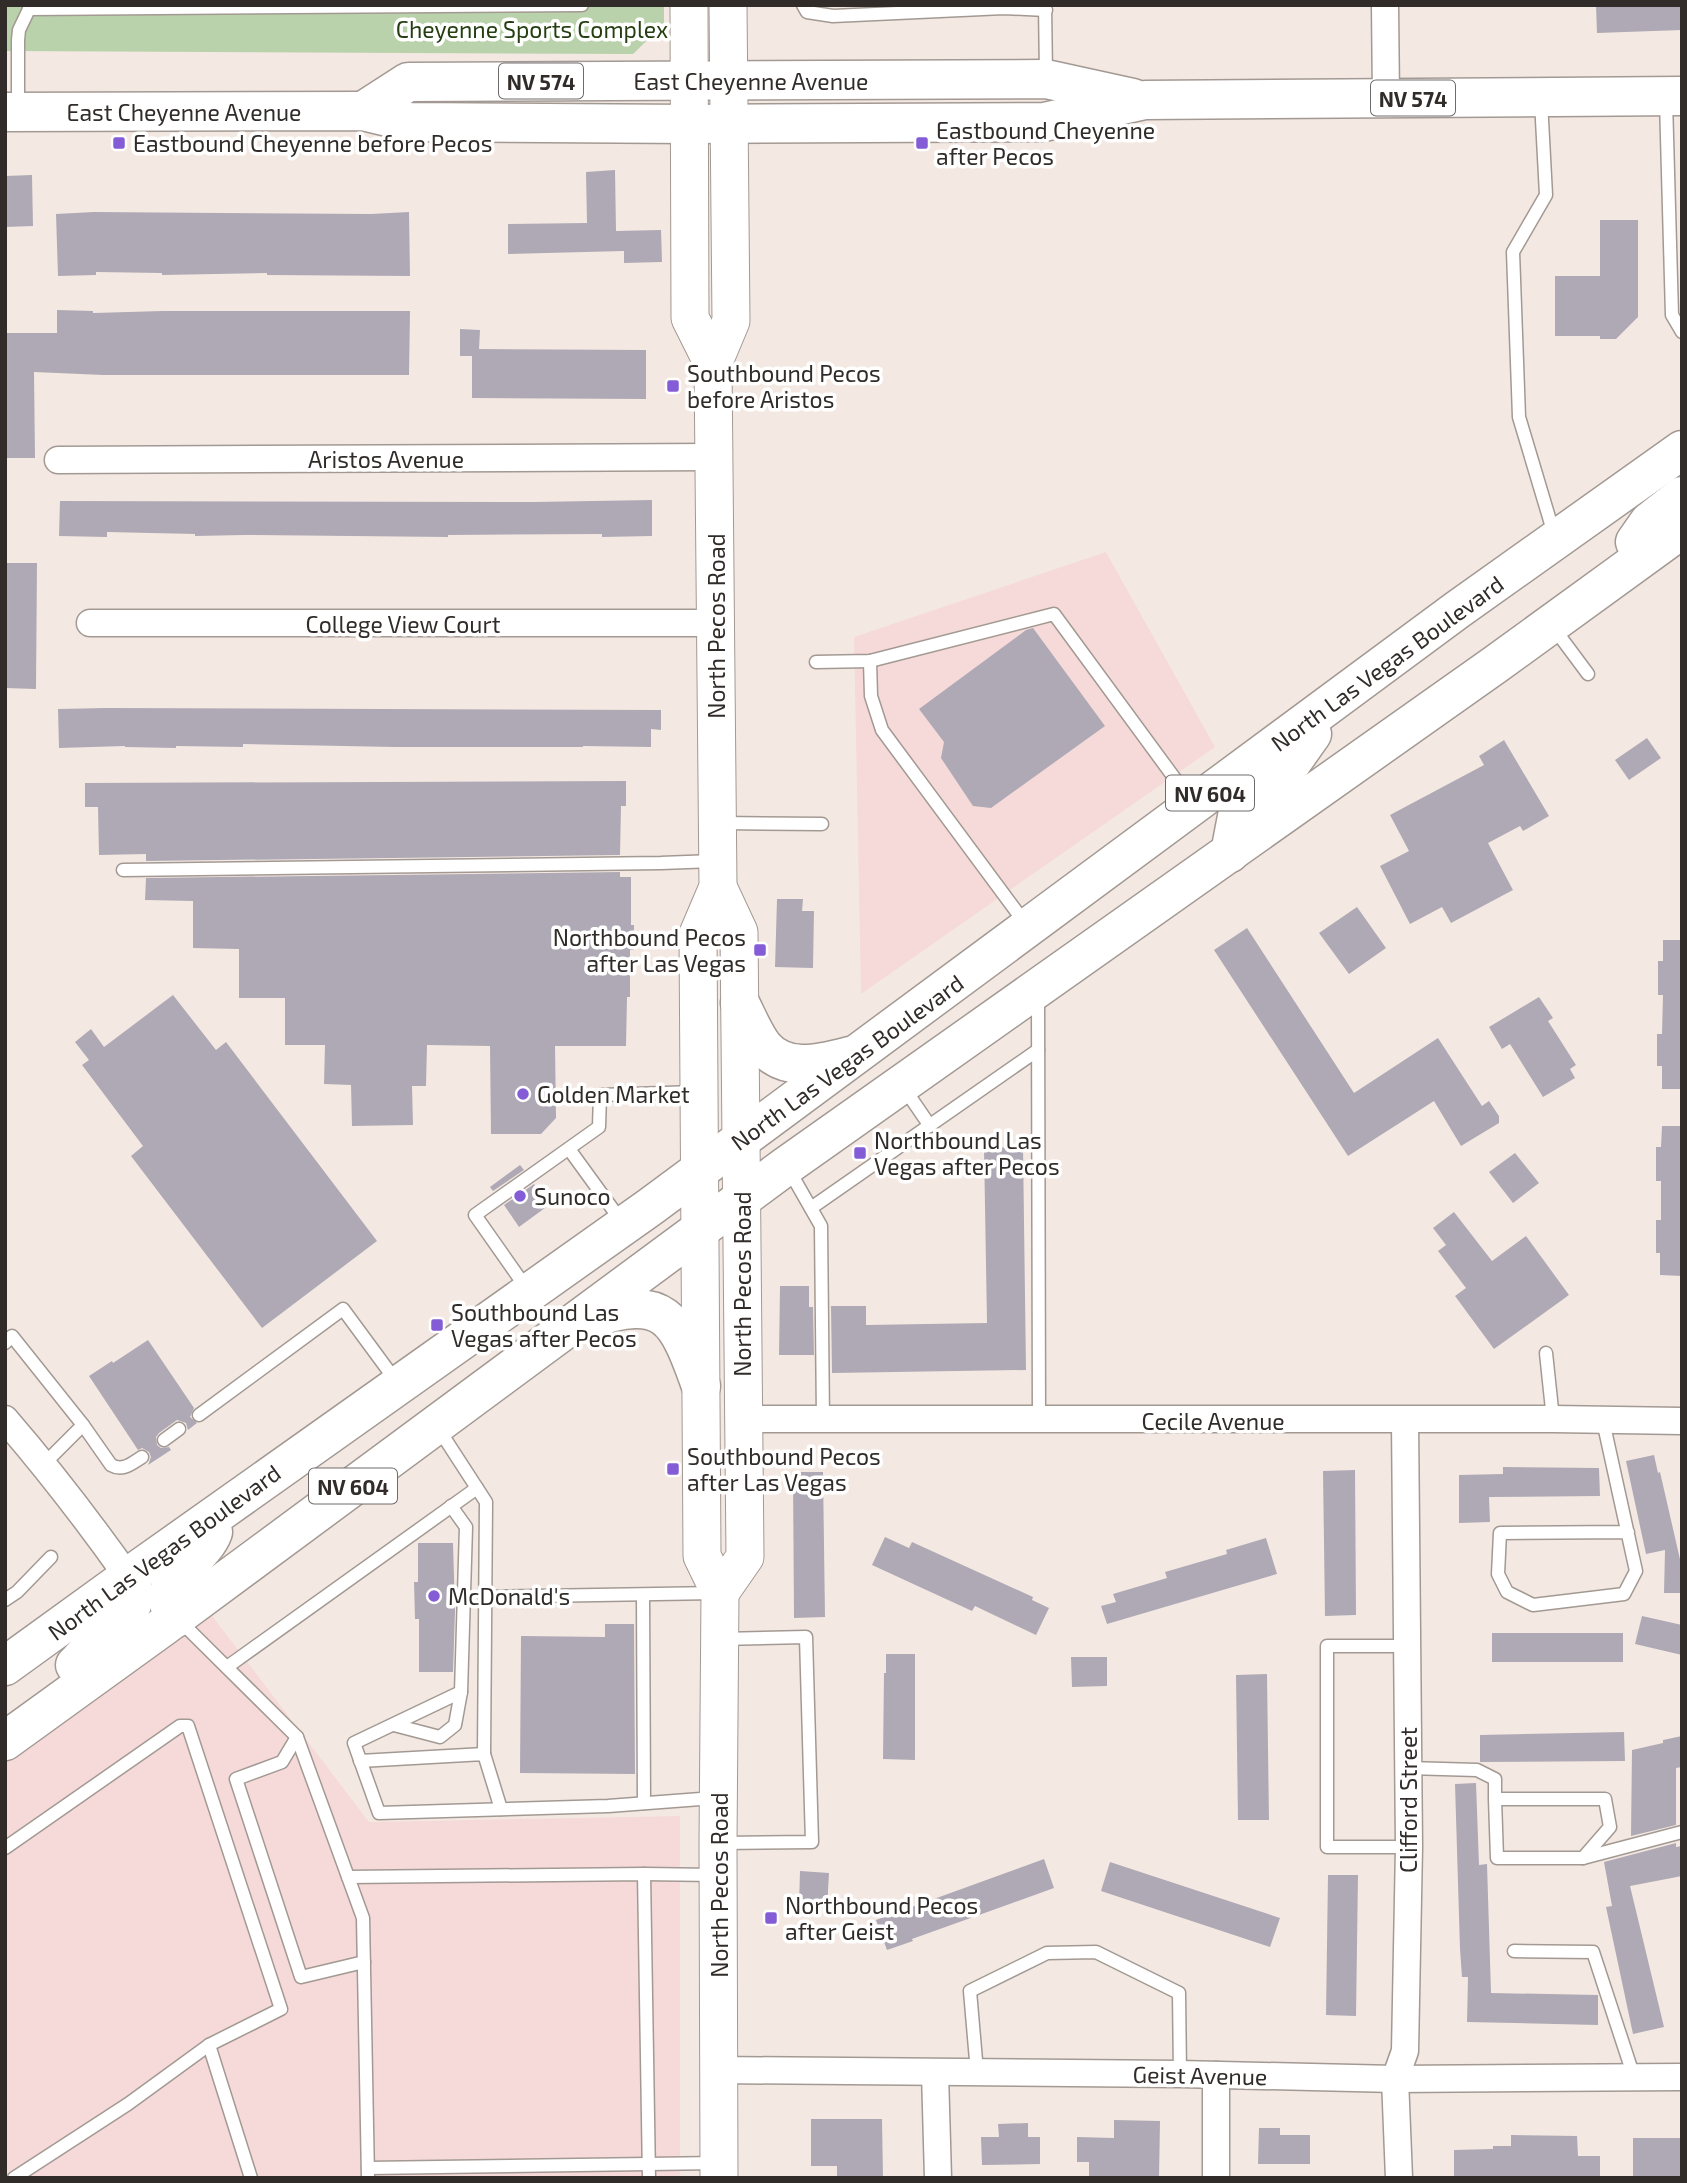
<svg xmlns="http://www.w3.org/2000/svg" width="1687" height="2183" viewBox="0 0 1687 2183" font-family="'Exo 2',sans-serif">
<rect width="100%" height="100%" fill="#f4e9e2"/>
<g fill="#f5dad9">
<polygon points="1106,552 1215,747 861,994 854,637"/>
<polygon points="210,1613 369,1822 680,1816 680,2178 5,2178 5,1763"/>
</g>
<polygon fill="#b9d2ab" points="5,5 664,5 664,24 633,54 5,51"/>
<g fill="#aea9b4">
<polygon points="1596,5 1682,6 1682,30 1597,33"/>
<polygon points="615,170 616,231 661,230 662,262 624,263 624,251 508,254 508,224 587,223 586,172"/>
<polygon points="32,175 33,226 5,227 5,176"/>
<polygon points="94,212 371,214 409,212 410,276 267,275 267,273 162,275 162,273 96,272 96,275 58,276 56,214"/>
<polygon points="1600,220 1638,220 1638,317 1616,339 1600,339 1600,336 1555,336 1555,276 1600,276"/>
<polygon points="57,310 93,311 93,313 163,311 410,311 409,375 103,375 34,372 35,458 5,458 5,333 57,333"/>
<polygon points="460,329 480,330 479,349 646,350 646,399 472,398 472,356 460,356"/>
<polygon points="652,500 652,536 602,537 602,534 448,535 448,537 244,535 195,536 195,534 107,532 107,537 59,536 60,501 534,502"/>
<polygon points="5,563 37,563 36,689 5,688"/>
<polygon points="1033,628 1105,726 991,808 973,806 941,758 944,742 919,709 1026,630"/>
<polygon points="106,708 661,710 661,730 651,729 651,747 583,746 583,747 394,747 243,744 243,747 176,746 176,748 125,747 125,746 59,748 58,709"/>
<polygon points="1647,738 1661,758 1629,780 1615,760"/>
<polygon points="1504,740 1549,816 1523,831 1520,826 1488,843 1513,890 1451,923 1442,907 1410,924 1380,866 1409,851 1390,815 1484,765 1479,756"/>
<polygon points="626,781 626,806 621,806 620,855 146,861 146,854 99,855 98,807 85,807 85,783"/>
<polygon points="620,872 620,877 631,877 631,925 634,925 634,950 630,950 630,997 627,997 626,1046 555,1046 556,1118 541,1134 491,1134 490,1046 427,1045 426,1086 412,1086 413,1125 352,1126 351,1085 324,1084 325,1045 285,1045 285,998 239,998 239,949 193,948 193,901 145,900 146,878"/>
<polygon points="777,899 803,899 802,911 814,911 813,968 775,967"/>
<polygon points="1357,907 1386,948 1349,974 1319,933"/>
<polygon points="1247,928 1354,1093 1438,1038 1482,1106 1489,1101 1499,1116 1499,1123 1461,1146 1434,1101 1348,1156 1214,950"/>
<polygon points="1663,940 1682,940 1682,1089 1662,1089 1662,1066 1657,1066 1657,1034 1662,1034 1663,995 1658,995 1658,961 1663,961"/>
<polygon points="173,995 216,1050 226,1042 377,1241 262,1328 131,1156 143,1146 82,1065 89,1060 75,1042 91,1029 104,1047"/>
<polygon points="1539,997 1553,1018 1548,1021 1576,1065 1570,1069 1575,1078 1543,1097 1510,1044 1502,1049 1489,1027"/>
<polygon points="1662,1126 1682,1126 1682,1276 1660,1275 1660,1253 1656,1253 1656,1220 1661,1220 1661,1181 1656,1181 1656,1147 1661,1147"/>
<polygon points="1023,1147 1026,1370 832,1373 831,1306 866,1306 866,1325 987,1323 984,1148"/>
<polygon points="1515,1153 1539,1183 1513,1203 1489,1172"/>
<polygon points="520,1165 524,1170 493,1191 490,1187"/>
<polygon points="534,1184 549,1205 519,1227 504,1205"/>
<polygon points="1454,1212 1492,1261 1526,1236 1569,1295 1494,1349 1455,1296 1466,1288 1438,1251 1446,1245 1433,1228"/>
<polygon points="780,1286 809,1286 809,1307 813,1307 814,1355 779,1355"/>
<polygon points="148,1340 194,1408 190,1417 197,1423 188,1430 186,1423 177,1420 159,1433 156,1437 157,1445 161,1448 169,1447 171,1450 148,1465 151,1457 149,1452 142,1448 138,1450 89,1376 112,1361 113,1363"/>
<polygon points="1654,1455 1658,1473 1660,1472 1682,1568 1682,1593 1664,1593 1665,1550 1646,1554 1626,1461"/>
<polygon points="1503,1467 1599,1468 1600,1496 1489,1497 1490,1522 1459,1523 1459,1475 1503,1474"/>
<polygon points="1355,1470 1356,1615 1325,1616 1323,1471"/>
<polygon points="793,1472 823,1472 825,1617 794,1618"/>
<polygon points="885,1537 909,1548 912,1542 1033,1597 1032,1600 1049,1608 1036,1635 975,1606 972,1611 872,1565"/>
<polygon points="1266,1538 1277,1574 1107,1624 1101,1606 1116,1602 1113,1594 1167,1578 1165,1572 1227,1554 1226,1550"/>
<polygon points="418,1543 453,1543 455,1611 453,1672 419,1672 419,1619 415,1619 414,1582 418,1582"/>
<polygon points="1642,1616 1682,1625 1682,1655 1635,1644"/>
<polygon points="605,1624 634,1624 635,1774 520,1773 521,1636 605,1637"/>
<rect x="1492" y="1633" width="131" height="29"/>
<polygon points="886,1654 915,1654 915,1760 883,1759 884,1673 886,1673"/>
<polygon points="1071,1657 1107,1657 1107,1686 1072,1687"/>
<polygon points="1267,1674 1269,1820 1238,1820 1236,1675"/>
<polygon points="1624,1732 1625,1761 1480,1762 1480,1735"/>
<polygon points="1682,1736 1682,1767 1676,1768 1676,1825 1631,1836 1632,1750 1663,1743 1663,1740"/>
<polygon points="1476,1783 1479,1865 1487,1864 1491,1993 1598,1995 1598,2025 1467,2022 1468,1977 1462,1977 1460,1949 1455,1784"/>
<polygon points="1676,1843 1676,1847 1682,1846 1682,1876 1630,1886 1664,2027 1633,2034 1606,1907 1612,1906 1604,1862"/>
<polygon points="1044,1859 1054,1888 912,1939 913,1941 887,1950 876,1920"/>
<polygon points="1110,1862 1280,1918 1270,1947 1101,1891"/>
<polygon points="800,1871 829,1873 827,1908 799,1906"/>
<polygon points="1328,1875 1358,1875 1356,2016 1326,2015"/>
<polygon points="811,2119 882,2119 883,2178 837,2178 837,2166 811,2166"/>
<polygon points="1114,2120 1160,2121 1159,2178 1089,2178 1089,2162 1077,2162 1077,2137 1114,2138"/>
<polygon points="1028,2123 1028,2137 1040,2137 1040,2164 982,2165 981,2137 999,2137 998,2124"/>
<polygon points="1259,2128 1280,2128 1280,2135 1310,2135 1310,2164 1258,2164"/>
<polygon points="1511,2135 1577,2136 1578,2156 1600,2156 1600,2178 1454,2178 1454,2150 1493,2149 1493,2146 1511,2146"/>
<rect x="1633" y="2138" width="49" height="40"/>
</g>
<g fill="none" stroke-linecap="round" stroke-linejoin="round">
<g stroke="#a39993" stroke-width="15">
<g id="lane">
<polyline points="803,5 807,12 833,16 1004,8 1046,10"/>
<polyline points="1045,5 1046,75"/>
<polyline points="29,9 582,5"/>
<polyline points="1541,101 1546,195 1513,252 1519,417 1554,534"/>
<polyline points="1666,101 1672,315 1682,332"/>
<polyline points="18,108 18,40 19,30 31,5"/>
<polyline points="1553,627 1588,674"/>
<polyline points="870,661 871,696 882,730 1025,923"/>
<polyline points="816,662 870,661 1054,614 1192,802"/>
<polyline points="721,823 822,824"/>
<polyline points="123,870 661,863 714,861"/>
<polyline points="1038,997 1039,1420"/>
<polyline points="904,1088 930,1126"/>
<polyline points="569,1149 622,1222"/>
<polyline points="789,1170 821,1226 823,1420"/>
<polyline points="811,1208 1038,1050"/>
<polyline points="527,1289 475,1215 599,1127 600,1095 696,1092"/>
<path d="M 5,1343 L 12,1336 L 83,1425 L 111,1465 C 123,1472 132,1463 142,1457"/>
<polyline points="1546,1353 1553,1419"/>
<polyline points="199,1415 343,1309 396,1381"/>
<polyline points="1603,1421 1636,1571 1624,1594 1533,1605 1507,1592 1498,1574 1500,1533 1628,1532"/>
<polyline points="438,1428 486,1502 484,1754"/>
<polyline points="164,1440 179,1429"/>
<polyline points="44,1464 83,1425"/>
<polyline points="451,1506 466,1527 461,1692 354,1743 379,1813 608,1806 714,1798"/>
<polyline points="643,1595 644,1803"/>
<polyline points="485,1597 716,1593"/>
<polyline points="5,1600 17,1592 51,1557"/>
<polyline points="179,1620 297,1737 363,1918 368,2178"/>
<polyline points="721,1639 806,1637 812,1842 722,1843"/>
<polyline points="1407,1646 1327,1646 1327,1847 1409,1847"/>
<polyline points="227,1667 477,1488"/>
<polyline points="394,1725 440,1737 455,1725 461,1692"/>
<polyline points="297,1737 282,1762 236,1779 301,1977 364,1962"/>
<polyline points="360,1761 484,1754 501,1809"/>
<polyline points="1408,1768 1477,1770 1495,1779 1495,1799 1605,1799 1610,1827 1583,1858 1497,1858 1495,1799"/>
<polyline points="5,1848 180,1726 188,1726 281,2009 209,2045 128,2104 14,2178"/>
<polyline points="1583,1858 1682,1832"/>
<polyline points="644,1874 714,1875"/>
<polyline points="348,1877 644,1874 649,2178"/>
<polyline points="1514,1951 1593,1952 1634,2077"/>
<polyline points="209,2045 251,2178"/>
<polyline points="977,2072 970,1991 1047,1953 1096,1952 1179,1993 1180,2074"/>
<polyline points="368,2168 718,2163"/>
</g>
</g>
<g stroke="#a39993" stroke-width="29">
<g id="street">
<polyline points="1385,5 1386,99"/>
<polyline points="58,460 714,457"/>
<polyline points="90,623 716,623"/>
<path d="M 5,1419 C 49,1470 89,1522 128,1577"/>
<polyline points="743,1419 1553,1419 1682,1421"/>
<polyline points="719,2070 1180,2074 1395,2079 1682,2077"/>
<polyline points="935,2073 938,2178"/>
<polyline points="1216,2075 1216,2178"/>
<polyline points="1399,2178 1395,2079 1405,2051 1409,1847 1405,1421"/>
</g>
</g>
<g stroke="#a39993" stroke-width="39">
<g id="secondary">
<polyline points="689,5 690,318 713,364"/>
<polyline points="718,887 739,932 745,1557 720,1593"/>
<polyline points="719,2178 718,1843 720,1593 702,1556 698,934 718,887 713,364 731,321 728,5"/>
</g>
</g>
<g stroke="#a39993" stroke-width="41">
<g id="primary">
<polyline points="363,111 408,82 1046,79 1133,98"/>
<polyline points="5,112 363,111 409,122 690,124 1044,122 1145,100 1682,96"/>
<polyline points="1635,542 1649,522 1682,496"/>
<polyline points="1230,853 1239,806 1288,768 1312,734"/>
<path d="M 740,1003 C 747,1017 754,1034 763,1046 C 786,1074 822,1063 850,1056"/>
<path d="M 587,1320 C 665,1292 677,1318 701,1386"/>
<path d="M 176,1618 C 149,1581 201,1564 213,1532"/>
<path d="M 75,1665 C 83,1657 90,1648 99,1640 C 118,1623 146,1606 128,1577"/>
<polyline points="5,1666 128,1577 650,1207 1457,610 1682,450"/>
<polyline points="5,1741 164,1626 786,1166 1496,664 1682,529"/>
</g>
</g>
<use href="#lane" stroke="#fff" stroke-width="12"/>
<use href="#street" stroke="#fff" stroke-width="26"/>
<use href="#secondary" stroke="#fff" stroke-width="37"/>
<use href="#primary" stroke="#fff" stroke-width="38"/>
</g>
<g fill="#835cd6" stroke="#fff" stroke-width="2.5">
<rect x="112" y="136" width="14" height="14" rx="3.5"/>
<rect x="915" y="136" width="14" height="14" rx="3.5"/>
<rect x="666" y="379" width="14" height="14" rx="3.5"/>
<rect x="753" y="943" width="14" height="14" rx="3.5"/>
<circle cx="523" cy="1094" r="7"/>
<rect x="853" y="1146" width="14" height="14" rx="3.5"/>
<circle cx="520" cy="1196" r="7"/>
<rect x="430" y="1318" width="14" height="14" rx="3.5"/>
<rect x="666" y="1462" width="14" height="14" rx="3.5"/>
<circle cx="434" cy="1596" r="7"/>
<rect x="764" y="1911" width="14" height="14" rx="3.5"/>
</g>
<g text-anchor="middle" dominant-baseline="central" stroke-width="7" stroke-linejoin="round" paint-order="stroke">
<g fill="#fff" stroke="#6f6b6a" stroke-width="2">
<rect x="499" y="63.5" width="84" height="35" rx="5"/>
<rect x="1371" y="80.5" width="84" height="35" rx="5"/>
<rect x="1166" y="775.5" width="88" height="35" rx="5"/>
<rect x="309" y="1468.5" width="88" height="35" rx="5"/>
</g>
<g font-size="21" font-weight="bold" fill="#312c2a">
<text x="541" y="81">NV 574</text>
<text x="1413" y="98">NV 574</text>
<text x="1210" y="793">NV 604</text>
<text x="353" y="1486">NV 604</text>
</g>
<g font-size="23" fill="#253f13" stroke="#fff">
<text x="532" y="29">Cheyenne Sports Complex</text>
</g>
<g font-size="23" fill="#312c2a" stroke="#fff">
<text x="751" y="81">East Cheyenne Avenue</text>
<text x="184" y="112">East Cheyenne Avenue</text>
<text x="386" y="459">Aristos Avenue</text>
<text x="403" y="624">College View Court</text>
<text transform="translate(716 626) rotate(-90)">North Pecos Road</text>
<text transform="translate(1387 663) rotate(-36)">North Las Vegas Boulevard</text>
<text transform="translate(847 1062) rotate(-36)">North Las Vegas Boulevard</text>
<text transform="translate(742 1284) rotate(-90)">North Pecos Road</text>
<text x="1213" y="1421">Cecile Avenue</text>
<text transform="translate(164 1552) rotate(-36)">North Las Vegas Boulevard</text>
<text transform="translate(1408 1800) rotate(-90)">Clifford Street</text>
<text transform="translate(719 1885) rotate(-90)">North Pecos Road</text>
<text transform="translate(1200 2075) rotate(1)">Geist Avenue</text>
</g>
<g font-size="23" fill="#312c2a" stroke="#fff" text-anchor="start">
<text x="936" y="130">Eastbound Cheyenne<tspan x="936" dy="26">after Pecos</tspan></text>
<text x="133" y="143">Eastbound Cheyenne before Pecos</text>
<text x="687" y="373">Southbound Pecos<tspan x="687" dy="26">before Aristos</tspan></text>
<text x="746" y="937" text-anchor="end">Northbound Pecos<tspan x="746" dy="26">after Las Vegas</tspan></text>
<text x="537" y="1094">Golden Market</text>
<text x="874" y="1140">Northbound Las<tspan x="874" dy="26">Vegas after Pecos</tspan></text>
<text x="534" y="1196">Sunoco</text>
<text x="451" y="1312">Southbound Las<tspan x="451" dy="26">Vegas after Pecos</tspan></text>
<text x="687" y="1456">Southbound Pecos<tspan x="687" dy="26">after Las Vegas</tspan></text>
<text x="448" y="1596">McDonald's</text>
<text x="785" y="1905">Northbound Pecos<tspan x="785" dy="26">after Geist</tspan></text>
</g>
</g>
<rect width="1687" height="2183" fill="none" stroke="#312c2a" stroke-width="14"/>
</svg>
